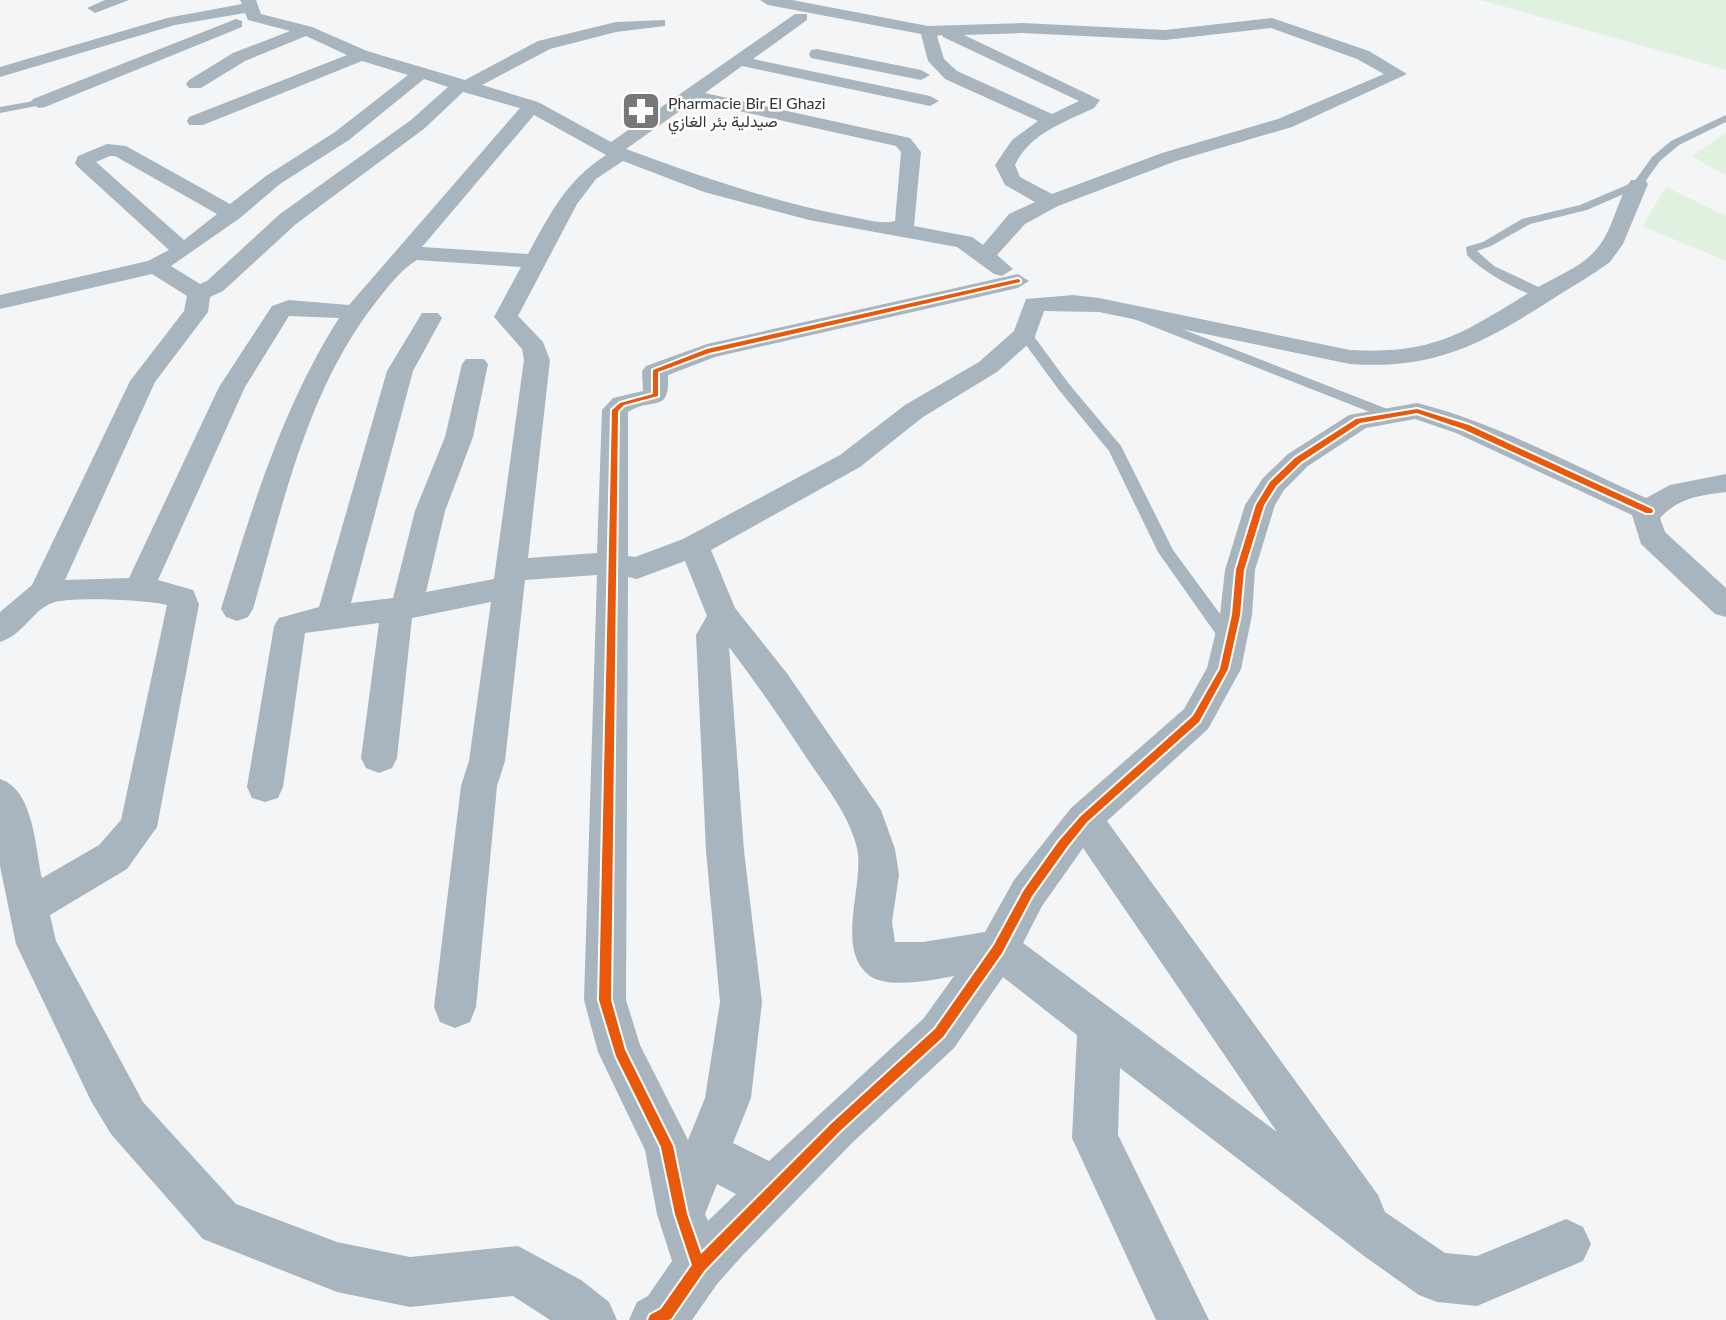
<svg xmlns="http://www.w3.org/2000/svg" width="1726" height="1320" viewBox="0 0 1726 1320" font-family="Lato,Vazirmatn,sans-serif">
<rect width="100%" height="100%" fill="#f4f5f6"/>
<g fill="#e0f2df">
<polygon points="1481,0 1726,0 1726,70 1717,67"/>
<polygon points="1726,133 1726,176 1692,156"/>
<polygon points="1666,187 1726,216 1726,261 1642,226"/>
</g>
<g fill="none" stroke-linecap="round" stroke-linejoin="round">
<g fill="#a8b5be" fill-rule="evenodd">
<polygon points="39,100 44,103 42,105 0,113 0,107"/>
<path d="M 1726,115 L 1726,122 L 1679,145 L 1660,161 L 1642,186 L 1587,210 L 1530,224 L 1491,246 L 1477,251 L 1494,266 L 1547,291 L 1547,297 C 1528,299 1480,270 1467,255 L 1466,247 L 1483,242 L 1522,219 L 1580,205 L 1634,182 L 1652,157 L 1671,141 Z"/>
<polygon points="1133,310 1395,412 1397,415 1395,418 1385,418 1129,317 1129,311"/>
<polygon points="1025,330 1030,331 1069,384 1121,446 1173,550 1237,637 1240,642 1237,647 1225,647 1158,552 1109,451 1059,390 1020,337 1020,331"/>
</g>
<g fill="#a8b5be" fill-rule="evenodd">
<polygon points="105,0 129,0 95,13 87,8"/>
<path d="M 240,0 L 256,0 L 261,14 L 312,27 L 367,51 L 465,80 L 538,41 L 616,22 L 665,20 L 665,26 L 616,32 L 550,49 L 482,85 L 538,102 L 611,142 L 795,14 L 807,14 L 807,20 L 753,59 L 930,96 L 939,101 L 930,106 L 742,66 L 705,93 L 910,138 L 921,152 L 914,226 L 972,237 L 983,245 L 1009,214 L 1035,202 L 1005,185 L 995,165 L 1012,140 L 1038,121 L 945,79 L 928,61 L 921,34 L 768,5 L 760,0 L 792,0 L 928,26 L 1022,23 L 1165,30 L 1272,18 L 1369,51 L 1407,74 L 1292,127 L 1176,161 L 1058,206 L 1025,224 L 997,255 L 1013,269 L 1002,276 L 994,274 L 957,247 L 809,220 L 704,192 L 623,161 L 596,179 L 577,204 L 518,316 L 543,342 L 550,360 L 528,558 L 597,553 L 602,410 L 613,398 L 643,391 L 642,371 L 646,366 L 707,344 L 1018,274 L 1029,281 L 1018,288 L 715,357 L 668,375 C 670,415 653,396 628,412 L 628,556 L 635,557 L 683,539 L 840,455 L 905,405 L 979,362 L 1014,331 L 1026,299 L 1073,295 L 1099,298 L 1350,350 C 1439,355 1467,330 1540,286 C 1558,276 1580,267 1594,252 C 1613,233 1616,201 1631,180 L 1645,180 L 1648,184 L 1623,244 L 1610,262 C 1591,276 1571,287 1551,300 C 1482,344 1434,370 1350,364 L 1099,312 L 1044,311 L 1034,339 L 997,372 L 923,417 L 860,467 L 711,550 L 735,608 L 786,672 L 881,810 L 895,849 L 899,875 L 892,922 L 895,942 L 923,942 L 985,932 L 1014,880 L 1071,808 L 1184,709 L 1207,668 L 1220,615 L 1225,570 L 1245,505 L 1263,478 L 1288,454 L 1349,415 L 1417,403 C 1496,423 1571,464 1646,498 L 1670,485 L 1726,474 L 1726,492 C 1701,495 1678,498 1660,518 L 1665,532 L 1726,588 L 1726,617 L 1715,614 L 1641,544 L 1632,515 L 1456,433 L 1415,419 L 1366,428 L 1308,466 L 1284,490 L 1275,505 L 1255,570 L 1252,615 L 1241,669 L 1208,729 L 1107,821 L 1378,1195 L 1385,1212 L 1445,1253 L 1477,1256 L 1566,1219 L 1583,1227 L 1591,1244 L 1583,1261 L 1477,1306 L 1437,1302 L 1419,1295 L 1364,1256 L 1120,1068 L 1118,1135 L 1209,1320 L 1156,1320 L 1072,1138 L 1077,1035 L 1003,977 L 954,1048 L 852,1143 L 742,1256 L 717,1284 L 692,1320 L 629,1320 L 637,1302 L 648,1296 L 672,1261 L 657,1214 L 645,1150 L 598,1052 L 584,1000 L 597,575 L 525,580 L 505,761 L 497,786 L 476,1007 L 470,1022 L 455,1028 L 440,1022 L 434,1007 L 461,786 L 469,761 L 491,602 L 412,618 L 397,758 L 392,768 L 379,773 L 366,768 L 361,758 L 379,623 L 305,633 L 283,787 L 278,798 L 265,802 L 252,798 L 247,787 L 274,626 L 279,618 L 319,607 L 387,371 L 422,313 L 438,313 L 442,318 L 413,371 L 351,603 L 393,598 L 415,511 L 445,437 L 462,364 L 466,359 L 484,359 L 488,364 L 473,437 L 445,511 L 426,592 L 494,579 L 524,360 L 522,349 L 494,317 L 521,267 L 417,260 C 400,270 388,287 376,302 C 307,390 283,504 253,609 L 248,617 L 237,621 L 226,617 L 221,609 C 252,508 282,408 339,318 L 289,316 L 245,387 L 158,580 L 193,590 L 199,604 L 157,827 L 127,869 L 50,915 L 56,941 L 143,1102 L 236,1204 L 337,1242 L 410,1257 L 518,1246 L 581,1280 L 609,1302 L 617,1320 L 550,1320 L 513,1296 L 410,1307 L 337,1292 L 203,1239 L 111,1134 L 91,1101 L 16,944 L 0,866 L 0,779 C 34,790 35,847 42,878 L 99,845 L 121,820 L 167,605 C 149,600 69,596 52,603 C 33,610 23,635 0,642 L 0,612 L 32,585 L 130,381 L 184,311 L 187,296 L 152,274 L 0,309 L 0,295 L 148,261 L 169,250 L 78,167 L 75,163 L 78,156 L 107,144 L 126,146 L 230,204 L 266,176 L 335,132 L 408,75 L 362,61 L 203,125 L 189,125 L 187,121 L 189,117 L 347,55 L 306,36 L 245,61 L 201,88 L 189,88 L 186,84 L 189,80 L 233,53 L 290,31 L 248,20 L 245,13 L 175,25 L 0,77 L 0,67 L 167,18 L 242,4 ZM 1271,28 L 1357,59 L 1384,74 L 1278,119 L 1162,153 L 1052,194 L 1020,177 L 1015,165 C 1030,133 1065,122 1094,108 L 1100,100 L 964,35 L 1022,33 L 1165,40 ZM 942,35 L 943,37 L 1079,101 L 1052,114 L 957,71 L 944,59 L 937,36 ZM 424,79 L 448,87 L 411,120 L 280,214 L 207,281 L 200,284 L 171,266 L 240,218 L 280,184 L 349,140 ZM 463,92 L 520,108 L 349,305 L 289,300 L 272,306 L 219,387 L 129,578 L 65,580 L 155,382 L 208,312 L 210,297 L 223,291 L 296,224 L 425,128 ZM 694,101 L 896,146 L 901,152 L 895,221 C 880,225 862,218 847,216 C 771,201 699,176 626,149 ZM 534,115 L 606,155 C 566,181 551,212 528,254 L 422,247 ZM 110,156 L 115,156 L 217,214 L 184,240 L 96,162 ZM 685,561 L 707,616 L 696,635 L 706,851 L 720,1002 L 705,1098 L 688,1140 L 640,1045 L 626,1000 L 628,577 L 637,579 ZM 729,647 C 757,684 783,722 808,760 C 827,788 849,815 857,848 C 865,885 834,949 870,976 C 888,989 934,980 954,976 L 924,1018 L 769,1161 L 733,1143 L 751,1098 L 762,1002 L 744,851 ZM 1083,848 L 1277,1132 L 1023,943 L 1042,906 ZM 717,1184 L 736,1194 L 708,1221 L 705,1214 Z"/>
<polygon points="236,19 242,21 242,27 45,107 39,108 30,103 33,99"/>
<polygon points="817,49 921,70 930,75 921,80 811,58 809,54 811,50"/>
</g>
<g stroke="#fff" stroke-width="4">
<polygon id="cycleway" points="1018,279 1020,280 1020,282 709,353 658,372 658,396 624,405 618,411 611,1000 625,1050 673,1146 687,1214 701,1254 832,1123 935,1029 994,945 1024,890 1059,841 1081,816 1193,716 1220,669 1232,615 1236,570 1256,505 1270,482 1295,458 1356,419 1417,409 1469,425 1652,509 1653,511 1652,513 1646,513 1463,429 1417,413 1360,423 1301,462 1276,486 1264,505 1244,570 1240,615 1228,669 1199,722 1087,822 1067,847 1032,896 1002,953 943,1037 840,1131 730,1244 704,1271 671,1319 668,1320 648,1320 650,1315 661,1309 692,1265 675,1214 661,1147 616,1056 599,1000 612,410 620,403 653,394 653,370 707,349"/>
</g>
<use href="#cycleway" fill="#e8590c" fill-rule="evenodd"/>
</g>
<defs>
<g id="pharmacy-square" transform="scale(2.0125)"><rect x="-9" y="-9" width="18" height="18" rx="4" fill="#787879" stroke="#fff"/><path d="M-2-6h4v4h4v4h-4v4h-4v-4h-4v-4h4Z" fill="#fff"/></g>
</defs>
<g fill-rule="evenodd">
<use href="#pharmacy-square" x="641" y="111"/>
</g>
<g text-anchor="middle" dominant-baseline="central" stroke-width="5" stroke-linejoin="round" paint-order="stroke">
<g font-size="16" fill="#353536" stroke="#fff" text-anchor="start">
<text x="668" y="102">Pharmacie Bir El Ghazi<tspan x="668" dy="18">صيدلية بئر الغازي</tspan></text>
</g>
</g>
</svg>
